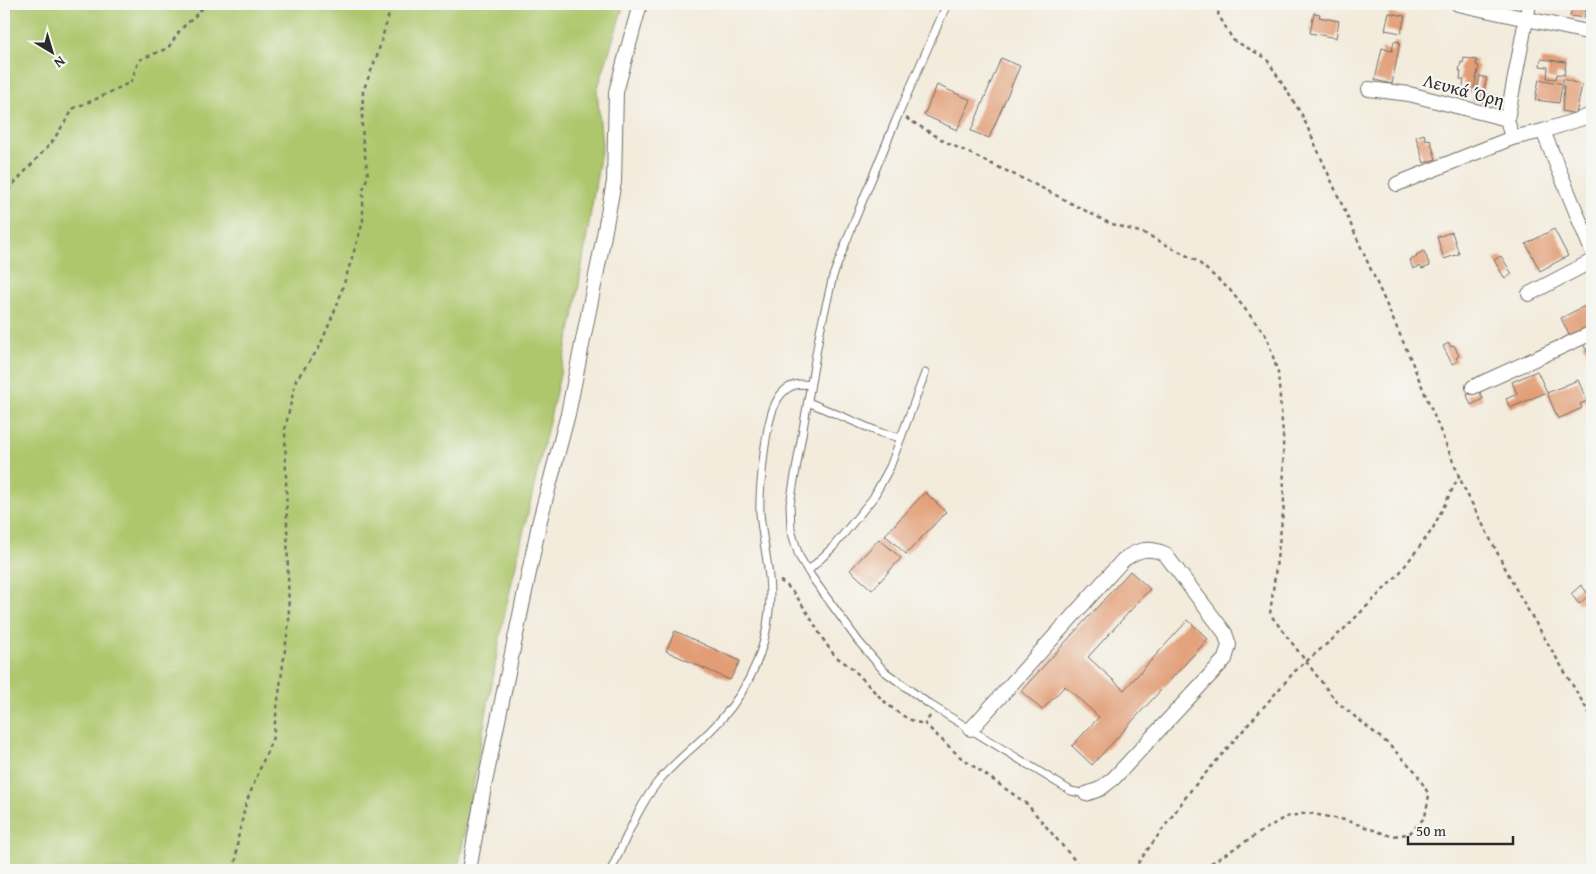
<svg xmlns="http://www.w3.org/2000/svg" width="1596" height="874" viewBox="0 0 1596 874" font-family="'Gentium Book Plus',serif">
<rect width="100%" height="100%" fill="#f6f6f2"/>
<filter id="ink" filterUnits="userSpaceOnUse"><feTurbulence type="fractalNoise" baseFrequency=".02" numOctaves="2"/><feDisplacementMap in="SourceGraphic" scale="10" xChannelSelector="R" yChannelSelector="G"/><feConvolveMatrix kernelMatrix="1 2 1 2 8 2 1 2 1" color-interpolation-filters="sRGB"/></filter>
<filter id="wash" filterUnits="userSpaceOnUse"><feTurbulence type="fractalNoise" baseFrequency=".0096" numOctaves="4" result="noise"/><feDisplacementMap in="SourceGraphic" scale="20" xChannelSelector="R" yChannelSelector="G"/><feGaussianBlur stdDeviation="1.12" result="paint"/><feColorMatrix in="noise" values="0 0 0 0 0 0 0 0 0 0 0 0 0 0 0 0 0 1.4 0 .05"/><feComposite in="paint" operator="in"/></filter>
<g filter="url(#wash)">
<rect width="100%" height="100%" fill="#f3ebdb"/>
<polygon fill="#aec76d" stroke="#6c794c" points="4,4 624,4 597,91 602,145 574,314 504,616 458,870 4,870"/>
<g id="blocks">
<g fill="#e29d76">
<polygon points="1573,4 1587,4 1584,18 1570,16"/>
<polygon points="1314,13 1320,14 1319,17 1339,21 1336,38 1310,33"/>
<polygon points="1389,13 1405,16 1401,33 1385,30"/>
<polygon points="1394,41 1400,42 1392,84 1375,80 1382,48 1392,51"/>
<polygon points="1001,58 1020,66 989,138 971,131"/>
<polygon points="1464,58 1477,60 1476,65 1479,66 1473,92 1462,90 1464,80 1460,79 1461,71 1459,71 1461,62 1463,63"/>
<polygon points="1541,59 1566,62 1564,75 1557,74 1556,79 1547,78 1548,67 1540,66"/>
<polygon points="1480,76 1487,78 1483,93 1497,96 1494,105 1475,100"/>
<polygon points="1539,79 1563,84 1563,79 1582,85 1576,114 1562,111 1564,86 1562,86 1559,103 1535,100"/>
<polygon points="937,85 971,100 957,130 924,115"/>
<polygon points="1424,134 1426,140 1430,139 1436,159 1424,163 1416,137"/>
<polygon points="1554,229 1568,256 1540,271 1526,244"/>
<polygon points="1452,232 1459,254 1444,259 1437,237"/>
<polygon points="1424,251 1430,266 1422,269 1420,266 1413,269 1410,260 1417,257 1416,255"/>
<polygon points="1501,256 1512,274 1505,279 1494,260"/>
<polygon points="1589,304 1592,310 1592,328 1571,339 1561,318"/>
<polygon points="1592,339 1592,353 1589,355 1583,344"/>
<polygon points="1449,343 1451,347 1454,345 1459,356 1456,358 1458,361 1452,364 1443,346"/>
<polygon points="1537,371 1547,392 1510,408 1506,399 1517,394 1512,382"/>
<polygon points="1578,380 1587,401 1580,404 1582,408 1558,419 1547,393"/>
<polygon points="1479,390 1483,399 1471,405 1467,395"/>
<polygon points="925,492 946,512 906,554 885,535"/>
<polygon points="879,539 901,558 872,590 850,570"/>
<polygon points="1130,571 1150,589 1088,657 1124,690 1188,620 1208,639 1092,765 1072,746 1099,717 1065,686 1042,710 1021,691"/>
<polygon points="1581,585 1589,595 1579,604 1571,594"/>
<polygon points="675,631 740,661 730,680 666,651"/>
</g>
</g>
</g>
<g filter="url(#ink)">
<use href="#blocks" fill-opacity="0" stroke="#716e69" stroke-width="1"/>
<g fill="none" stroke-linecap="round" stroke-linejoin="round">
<g stroke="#716e69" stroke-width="9">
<g id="lane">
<polyline points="947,4 896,120 853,224 833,276 820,331 790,504 791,530 799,556 811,576 859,642 884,671 929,704 1071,791 1086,794"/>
<polyline points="808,402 881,433 901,438"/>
<polyline points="808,571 833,547 873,498 890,467 925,373"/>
<path d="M 611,870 C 625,841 637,809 657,783 C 672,764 691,750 708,733 C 742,701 765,658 769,611 C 773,578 763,546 760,513 C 759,493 762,473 764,453 C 768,426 772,377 810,385"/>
</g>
</g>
<g stroke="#716e69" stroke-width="16">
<g id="street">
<polyline points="1458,4 1592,33"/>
<polyline points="1369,89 1409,94 1507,119 1512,138 1543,131 1592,115"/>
<polyline points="1507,119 1529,4"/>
<polyline points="1543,131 1592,251"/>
<polyline points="1397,184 1512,138"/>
<polyline points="1529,294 1592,261"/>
<polyline points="1473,387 1592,333"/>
<path d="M 971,729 L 1123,560 C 1137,550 1148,546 1165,554 L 1225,633 L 1229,645 L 1225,659 L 1114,778 L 1100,789 L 1086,794"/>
<polyline points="469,870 484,787 540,520 568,414 601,251 614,182 616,92 640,4"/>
</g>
</g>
<g stroke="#716e69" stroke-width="2.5" stroke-dasharray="4 4" stroke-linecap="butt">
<polyline points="1221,4 1218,14 1233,40 1266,58 1302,115 1409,355 1464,488 1518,593 1592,718"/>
<polyline points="906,118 946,142 1042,188 1109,223 1146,234 1197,261 1230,290 1267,337 1278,373 1283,435 1284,505 1270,614 1336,701 1387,743 1416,772 1429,795 1425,817 1409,834 1391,836 1345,820 1308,813 1285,817 1211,863 1197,870"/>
<polyline points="4,197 9,189 52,142 74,108 94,100 131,82 139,60 168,48 181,29 194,17 207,4"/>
<path d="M 780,581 C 798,589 818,635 832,652 C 837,659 846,663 853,669 C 873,689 896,720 925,724"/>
<polyline points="930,716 925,724 959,756 1027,804 1083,870"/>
<polyline points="235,870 238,838 246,803 273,737 289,621 285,429 296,380 319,348 338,303 363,222 363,190 368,175 363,143 362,123 363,91 377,56 391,7 389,4"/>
<polyline points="1133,870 1191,790 1295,671 1342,631 1398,575 1432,530 1459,476"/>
</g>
<use href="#lane" stroke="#fff" stroke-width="7"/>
<use href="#street" stroke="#fff" stroke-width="14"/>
</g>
</g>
<g text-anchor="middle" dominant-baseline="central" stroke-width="4.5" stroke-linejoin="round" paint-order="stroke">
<g font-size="18" fill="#2b2b2b" stroke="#f6f6f2">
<text transform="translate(1464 90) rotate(15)">Λευκά Όρη</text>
</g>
</g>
<rect width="1596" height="874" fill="none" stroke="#f6f6f2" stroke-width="20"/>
<g transform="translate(52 52) rotate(142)" stroke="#f6f6f2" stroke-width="4" paint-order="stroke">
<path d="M0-4L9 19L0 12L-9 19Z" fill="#2b2b2b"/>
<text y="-8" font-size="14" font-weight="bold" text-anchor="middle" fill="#2b2b2b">N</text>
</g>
<path d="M1408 836v8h105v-8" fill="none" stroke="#2b2b2b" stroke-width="2.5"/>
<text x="1416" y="836" font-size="15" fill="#2b2b2b" stroke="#f6f6f2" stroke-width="4" paint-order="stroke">50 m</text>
</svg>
